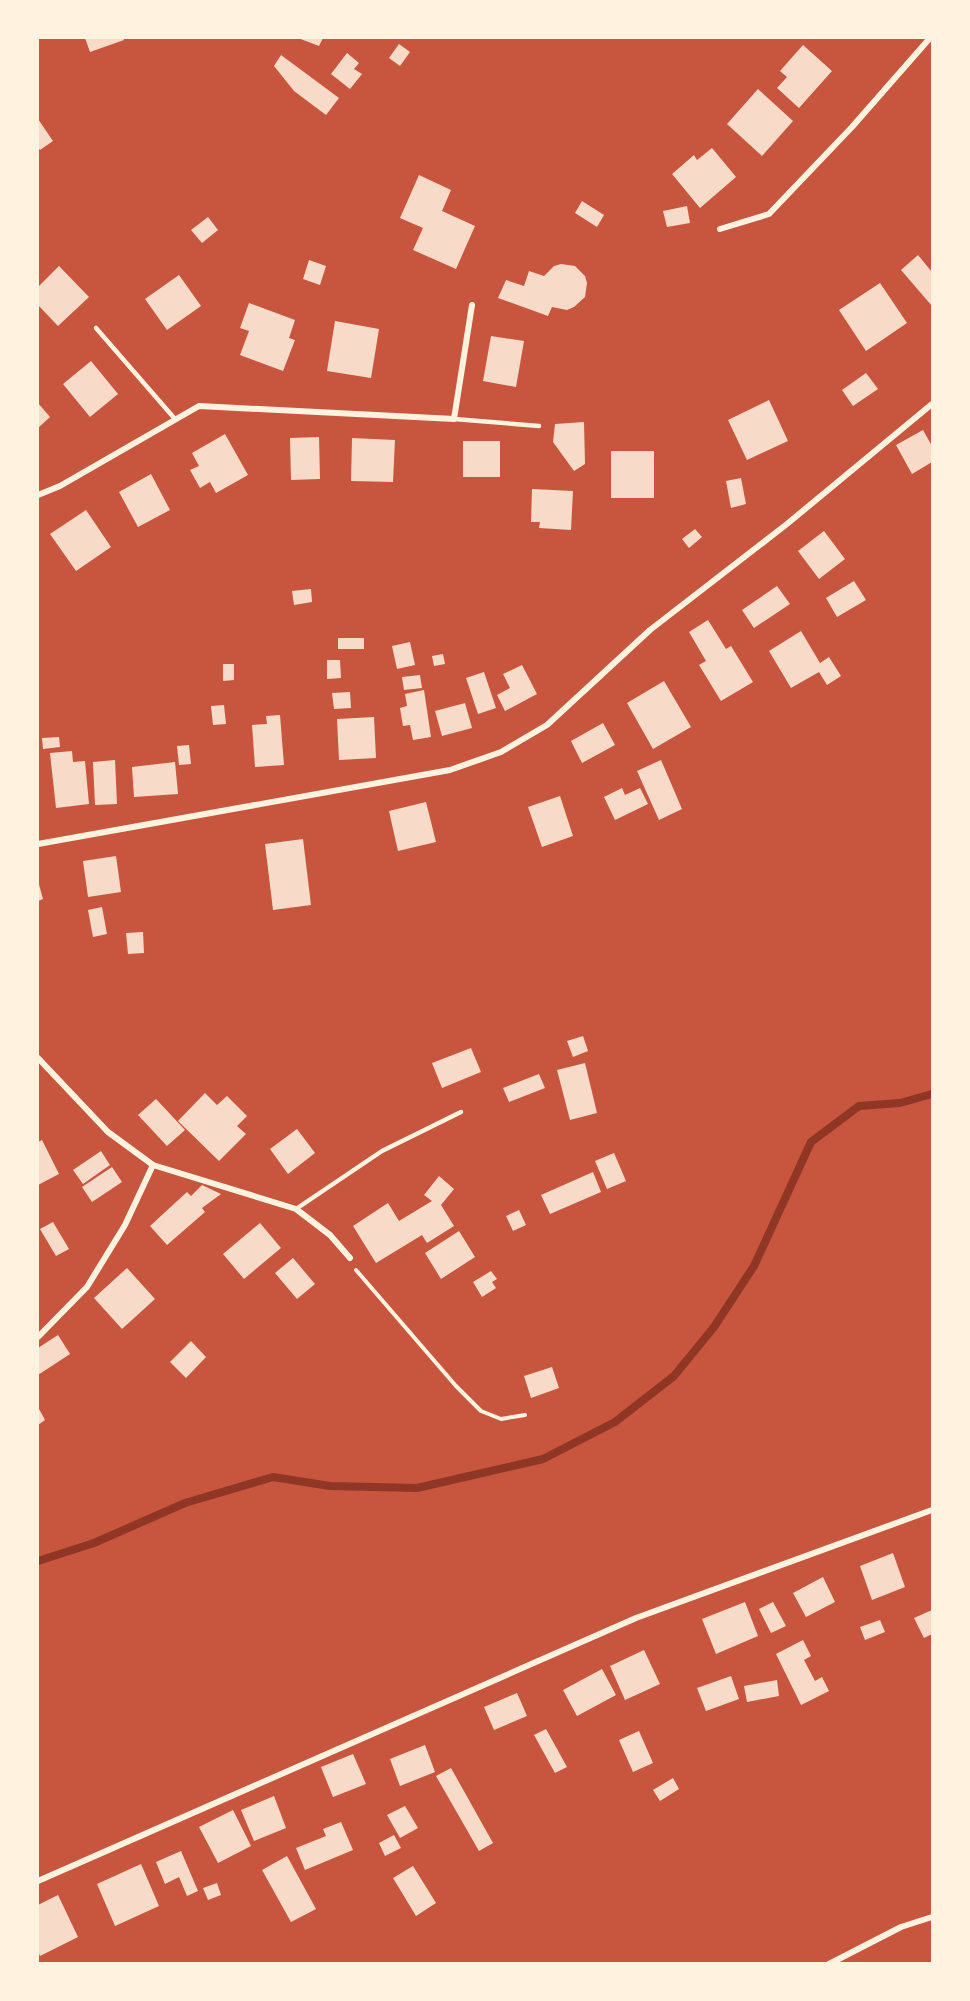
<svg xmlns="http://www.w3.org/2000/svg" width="970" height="2001" viewBox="0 0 970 2001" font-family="'Alegreya Sans',sans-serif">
<rect width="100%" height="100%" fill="#c8553d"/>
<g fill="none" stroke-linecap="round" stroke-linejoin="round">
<polyline stroke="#8f3625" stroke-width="8" points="38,1561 94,1543 185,1503 273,1477 330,1486 417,1488 543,1459 615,1422 674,1376 714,1327 754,1266 811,1142 859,1106 900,1103 932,1094"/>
</g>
<g fill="#f7dbc8">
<polygon points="85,38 123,38 124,40 90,52"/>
<polygon points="298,38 323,38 319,46"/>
<polygon points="399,44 410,52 400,66 389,58"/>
<polygon points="803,45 832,71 799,108 777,88 787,77 780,71"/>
<polygon points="347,53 359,63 354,69 362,74 350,89 331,74"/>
<polygon points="281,55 339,98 326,115 294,91 274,66"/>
<polygon points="758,89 793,121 762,156 727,124"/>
<polygon points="38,119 53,141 40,150 38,147"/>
<polygon points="712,148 736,177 700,208 672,174 694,155 697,160"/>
<polygon points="419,175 451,190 442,211 475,226 456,269 413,250 423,228 400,218"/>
<polygon points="582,201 604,215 597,227 575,213"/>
<polygon points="687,206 690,223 667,227 663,211"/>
<polygon points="208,217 218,230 202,243 191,230"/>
<polygon points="918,255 932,272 932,306 901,270"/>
<polygon points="309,260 326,266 320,285 303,279"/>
<polygon points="561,264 575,266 585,276 587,283 585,297 574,307 567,310 552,307 548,316 498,298 506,280 524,286 529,271 544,276 554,266"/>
<polygon points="59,266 89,297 58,326 38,305 38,287"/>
<polygon points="179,275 201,306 167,330 145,299"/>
<polygon points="880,283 907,323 866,351 839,310"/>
<polygon points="249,303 295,320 289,338 295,340 283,371 240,355 249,331 240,328"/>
<polygon points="335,321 379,329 371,378 327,371"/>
<polygon points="491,336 524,341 516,387 483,381"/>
<polygon points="91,361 118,394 90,417 63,384"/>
<polygon points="866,373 878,389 853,406 842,390"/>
<polygon points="769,400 788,441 747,460 728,420"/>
<polygon points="38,403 50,417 38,428"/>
<polygon points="584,422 585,464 574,471 553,442 555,424"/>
<polygon points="923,430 932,446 932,462 912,474 896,445"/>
<polygon points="225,434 248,475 216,493 210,482 200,488 190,470 199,466 192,453"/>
<polygon points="319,437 320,479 291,480 290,438"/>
<polygon points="352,438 395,440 393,482 351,481"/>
<rect x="463" y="441" width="37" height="36"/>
<rect x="611" y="451" width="43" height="47"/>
<polygon points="151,474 170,510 138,527 119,492"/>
<polygon points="741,478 746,504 731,508 726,481"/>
<polygon points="532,489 573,491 571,530 539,528 540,522 531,522"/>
<polygon points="86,510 111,547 76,571 50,534"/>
<polygon points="695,529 702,537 689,548 682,539"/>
<polygon points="824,531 845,559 819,579 798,551"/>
<polygon points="854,581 866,600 837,617 826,598"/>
<polygon points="777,586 790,604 754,628 742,610"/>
<polygon points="311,589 312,602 294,605 292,591"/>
<polygon points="708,620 726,649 731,646 753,682 721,701 699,665 706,661 689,632"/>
<polygon points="801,631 820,663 829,657 841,676 827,685 819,672 791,688 769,651"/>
<rect x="338" y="638" width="26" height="11"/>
<polygon points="410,642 415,665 397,669 392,646"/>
<polygon points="443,654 445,664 434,666 432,656"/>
<polygon points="327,660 340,660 341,678 327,679"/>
<polygon points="223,664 234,664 234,680 223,681"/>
<polygon points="522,665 537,694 505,711 497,695 510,688 503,674"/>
<polygon points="484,672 496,708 478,714 466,678"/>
<polygon points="420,675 422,688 404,690 402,677"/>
<polygon points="664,681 691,727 653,749 627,703"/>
<polygon points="424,690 431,737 413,740 410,725 403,726 400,708 407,706 405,694"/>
<polygon points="350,692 351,708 334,709 332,693"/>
<polygon points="465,703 472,728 442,736 435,711"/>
<polygon points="224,705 226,724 213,725 211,706"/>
<polygon points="280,715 284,765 255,767 252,725 267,724 266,716"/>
<polygon points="374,717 376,758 339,760 337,719"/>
<polygon points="603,723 615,745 582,763 571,741"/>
<polygon points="59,737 60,747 43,749 42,738"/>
<polygon points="189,745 191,764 179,765 177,746"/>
<polygon points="72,751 73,762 85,761 89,804 56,808 50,753"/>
<polygon points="115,760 117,804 95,805 93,762"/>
<polygon points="661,760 682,809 659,820 637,771"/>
<polygon points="175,762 178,794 134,797 132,767"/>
<polygon points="622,788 625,795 640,788 648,804 615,820 604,797"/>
<polygon points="560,796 573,836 542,847 528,807"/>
<polygon points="426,802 436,842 398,851 389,811"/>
<polygon points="303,839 311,905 273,910 265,844"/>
<polygon points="116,856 121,892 88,897 83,861"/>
<polygon points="38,881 43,899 38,901"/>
<polygon points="102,907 107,934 93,937 88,910"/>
<polygon points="143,932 144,953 128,954 126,933"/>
<polygon points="583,1036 588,1051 573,1057 567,1041"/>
<polygon points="471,1048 481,1072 442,1088 432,1063"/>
<polygon points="585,1063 597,1113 570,1120 557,1070"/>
<polygon points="539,1074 545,1088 509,1102 503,1088"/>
<polygon points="205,1093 217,1105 227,1096 247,1116 237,1126 246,1134 219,1161 178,1121"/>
<polygon points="156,1099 185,1130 167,1146 138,1115"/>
<polygon points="297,1129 315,1153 288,1174 270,1149"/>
<polygon points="42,1140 59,1174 38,1185 38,1142"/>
<polygon points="101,1151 110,1165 83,1184 73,1170"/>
<polygon points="614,1153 626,1181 607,1189 595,1161"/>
<polygon points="112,1167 122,1182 92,1202 82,1187"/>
<polygon points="593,1172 601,1192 550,1214 541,1195"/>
<polygon points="439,1176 454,1189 441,1205 454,1226 427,1243 422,1235 376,1263 353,1226 388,1203 399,1221 432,1201 424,1195"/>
<polygon points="202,1185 221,1194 202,1208 205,1212 167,1245 150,1226 187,1192 191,1196"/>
<polygon points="519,1210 526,1225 513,1231 506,1216"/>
<polygon points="53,1222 69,1249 56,1256 40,1229"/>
<polygon points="260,1223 281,1248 244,1279 223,1254"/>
<polygon points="459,1231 475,1257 441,1279 425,1253"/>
<polygon points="293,1258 315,1284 297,1299 275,1273"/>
<polygon points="127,1268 155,1299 122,1329 94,1298"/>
<polygon points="491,1271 497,1279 492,1282 496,1288 482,1297 473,1282"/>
<polygon points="58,1335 70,1354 38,1375 38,1348"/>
<polygon points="191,1341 206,1357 186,1378 170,1362"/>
<polygon points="552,1367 559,1388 531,1398 524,1376"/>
<polygon points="38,1407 45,1420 38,1425"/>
<polygon points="893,1553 905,1587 872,1600 860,1566"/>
<polygon points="823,1577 835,1602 806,1617 793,1593"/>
<polygon points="745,1602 758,1636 716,1654 702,1619"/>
<polygon points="773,1602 786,1626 771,1633 759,1609"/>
<polygon points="932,1610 932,1634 924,1638 914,1618"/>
<polygon points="880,1620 885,1632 865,1640 860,1627"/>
<polygon points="803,1640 811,1656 804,1660 815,1681 822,1677 829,1691 801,1705 776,1654"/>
<polygon points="644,1650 660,1684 625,1700 610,1666"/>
<polygon points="602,1669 616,1695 577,1716 563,1690"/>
<polygon points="731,1676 739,1699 706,1711 697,1688"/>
<polygon points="777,1680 779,1696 747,1702 744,1686"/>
<polygon points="517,1693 527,1716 494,1730 484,1707"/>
<polygon points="546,1729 567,1767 555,1773 534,1735"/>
<polygon points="639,1731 653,1763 633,1772 619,1740"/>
<polygon points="425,1745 435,1772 400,1786 390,1759"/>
<polygon points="353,1754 366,1784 333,1797 321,1767"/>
<polygon points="451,1768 493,1843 479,1851 436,1776"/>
<polygon points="673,1778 679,1789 660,1801 653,1790"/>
<polygon points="274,1796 286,1828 254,1841 241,1810"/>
<polygon points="405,1806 418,1828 400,1838 387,1815"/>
<polygon points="233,1810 251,1846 218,1863 199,1827"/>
<polygon points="341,1822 353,1850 305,1870 296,1848 326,1836 323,1829"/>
<polygon points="394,1835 401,1848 385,1856 379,1843"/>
<polygon points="181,1851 198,1891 187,1896 179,1877 165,1884 156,1862"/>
<polygon points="287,1856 316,1909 291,1922 262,1870"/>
<polygon points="141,1864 159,1906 115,1926 97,1884"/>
<polygon points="413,1866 436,1903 416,1916 393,1878"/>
<polygon points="217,1883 221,1895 208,1900 203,1888"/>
<polygon points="58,1895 78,1937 40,1956 38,1951 38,1905"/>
</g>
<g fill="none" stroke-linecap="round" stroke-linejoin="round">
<polyline stroke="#fff3e0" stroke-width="4" points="356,1270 456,1386 481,1411 501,1419 525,1415"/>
<g stroke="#fff3e0" stroke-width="4.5">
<polyline points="96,328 175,419"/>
<polyline points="454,419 539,426"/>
<polyline points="296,1209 382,1151 461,1112"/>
</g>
<g stroke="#fff3e0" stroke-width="6">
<polyline points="720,229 769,214 852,127 930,38"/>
<polyline points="38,495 60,486 199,406 454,419 472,305"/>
<polyline points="38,844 450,770 501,752 547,725 650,630 787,524 932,404"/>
<polyline points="38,1058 108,1132 153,1165 296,1209 330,1235 350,1258"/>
<polyline points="38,1337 87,1287 125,1225 153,1165"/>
<polyline points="38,1881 636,1618 932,1510"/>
<polyline points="829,1964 901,1927 932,1917"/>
</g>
</g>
<rect width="970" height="2001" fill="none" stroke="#fff3e0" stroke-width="78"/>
</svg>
